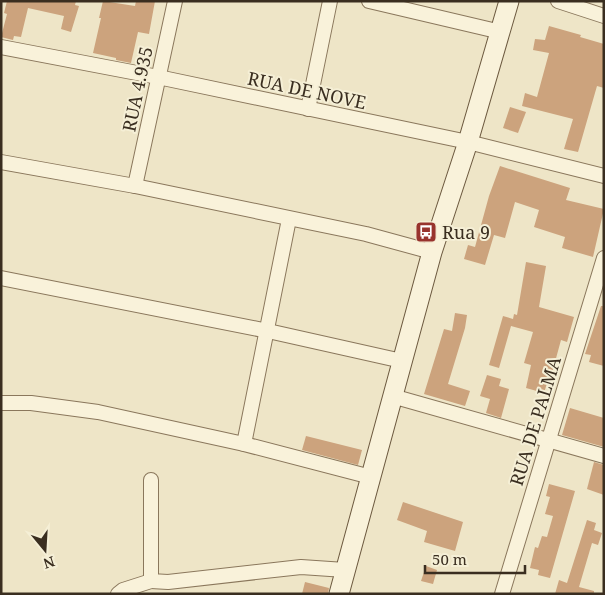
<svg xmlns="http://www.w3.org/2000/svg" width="605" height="595" viewBox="0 0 605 595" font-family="'Noto Serif',serif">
<rect width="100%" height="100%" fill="#eee5c7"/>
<g fill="#cca37d">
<polygon points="7,1 76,1 75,5 79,6 71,32 61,29 64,16 28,8 21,37 14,36 13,40 1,37 7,14 4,13"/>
<polygon points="103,1 135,6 136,1 155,1 149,34 138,32 131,63 116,60 116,58 93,53 101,18 99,18"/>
<polygon points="549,26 581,35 580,37 604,44 604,88 597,86 578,152 564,149 573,119 522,106 525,93 537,97 549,53 533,50 535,39 545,40"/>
<polygon points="510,107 526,112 518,133 503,128"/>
<polygon points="500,166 570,188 566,200 604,209 593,257 562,248 565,237 534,227 539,210 515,202 505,238 494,235 485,265 464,259 468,245 475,247 489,196"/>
<polygon points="526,262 546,266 539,307 574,317 567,342 561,340 549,384 547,383 544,393 526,388 531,365 524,363 533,332 511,326 499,368 489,365 503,316 513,319 514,314 517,315"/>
<polygon points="601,306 604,306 604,366 589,362 591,355 585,354"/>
<polygon points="455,313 467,315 465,328 448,384 470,391 465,406 424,394 444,329 452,331"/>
<polygon points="487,375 501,379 499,386 509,389 501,418 486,413 490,399 480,396"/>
<polygon points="570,408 604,418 604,447 562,435"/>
<polygon points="306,436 362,450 358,465 302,450"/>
<polygon points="594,462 604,465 604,495 587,489"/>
<polygon points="549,484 575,491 550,578 538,575 539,570 530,568 535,547 538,548 542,536 547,537 553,516 545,514 550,497 546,496"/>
<polygon points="403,502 463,522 455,551 424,542 427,531 397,520"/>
<polygon points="587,520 596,523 594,530 602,533 598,545 592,543 579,587 594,591 594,594 555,594 559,580 567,583"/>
<polygon points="426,566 437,570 433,584 421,581"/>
<polygon points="305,582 329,588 328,594 302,594"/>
</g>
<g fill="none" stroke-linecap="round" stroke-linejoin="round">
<g stroke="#8a775c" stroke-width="16">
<g id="minor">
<polyline points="369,1 501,32"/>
<polyline points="558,1 604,16"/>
<polyline points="1,47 158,77 468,142 604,176"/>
<polyline points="308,109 330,1"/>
<polyline points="1,162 135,186 366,234 432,252"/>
<polyline points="135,186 175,1"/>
<polyline points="1,278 268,331 402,361"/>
<polyline points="392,396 604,456"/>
<polyline points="1,403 31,403 98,412 244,444 371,477"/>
<polyline points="244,444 289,219"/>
<polyline points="151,480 151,581 168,582 301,567 345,570"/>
<polyline points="118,594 123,590 151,581"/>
<polyline points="502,594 604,258"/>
</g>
</g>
<g stroke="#6c593f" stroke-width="21">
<polyline id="secondary" points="339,594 432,252 468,142 509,1"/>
</g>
<use href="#minor" stroke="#f9f2da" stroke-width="14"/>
<use href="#secondary" stroke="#f9f2da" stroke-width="19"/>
</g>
<defs>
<g id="bus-square" transform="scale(1.125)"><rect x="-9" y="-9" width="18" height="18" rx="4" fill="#98332d" stroke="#f5efd6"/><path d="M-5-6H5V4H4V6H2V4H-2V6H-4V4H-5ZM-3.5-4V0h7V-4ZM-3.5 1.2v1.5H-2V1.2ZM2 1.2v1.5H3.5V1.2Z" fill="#fff"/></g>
</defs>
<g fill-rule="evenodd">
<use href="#bus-square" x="426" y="232"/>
</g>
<g text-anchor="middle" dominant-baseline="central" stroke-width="4" stroke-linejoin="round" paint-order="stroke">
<g font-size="18" fill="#3a2e20" stroke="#f5efd6">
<text transform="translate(137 89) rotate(-78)">RUA 4.935</text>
<text transform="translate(307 90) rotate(12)">RUA DE NOVE</text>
<text transform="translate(535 421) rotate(-73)">RUA DE PALMA</text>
</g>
<g font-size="18" fill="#3a2e20" stroke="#f5efd6" text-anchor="start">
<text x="442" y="232">Rua 9</text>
</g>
</g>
<rect width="605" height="595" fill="none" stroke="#3a2e20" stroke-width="5"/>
<g transform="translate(45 550) rotate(162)" stroke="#f5efd6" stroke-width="4" paint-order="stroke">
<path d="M0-4L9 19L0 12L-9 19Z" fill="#3a2e20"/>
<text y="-8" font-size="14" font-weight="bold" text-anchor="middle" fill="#3a2e20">N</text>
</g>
<path d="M425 565v8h100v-8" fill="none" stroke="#3a2e20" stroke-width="2.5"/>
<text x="432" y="565" font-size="15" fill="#3a2e20" stroke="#f5efd6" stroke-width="4" paint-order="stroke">50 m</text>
</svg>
